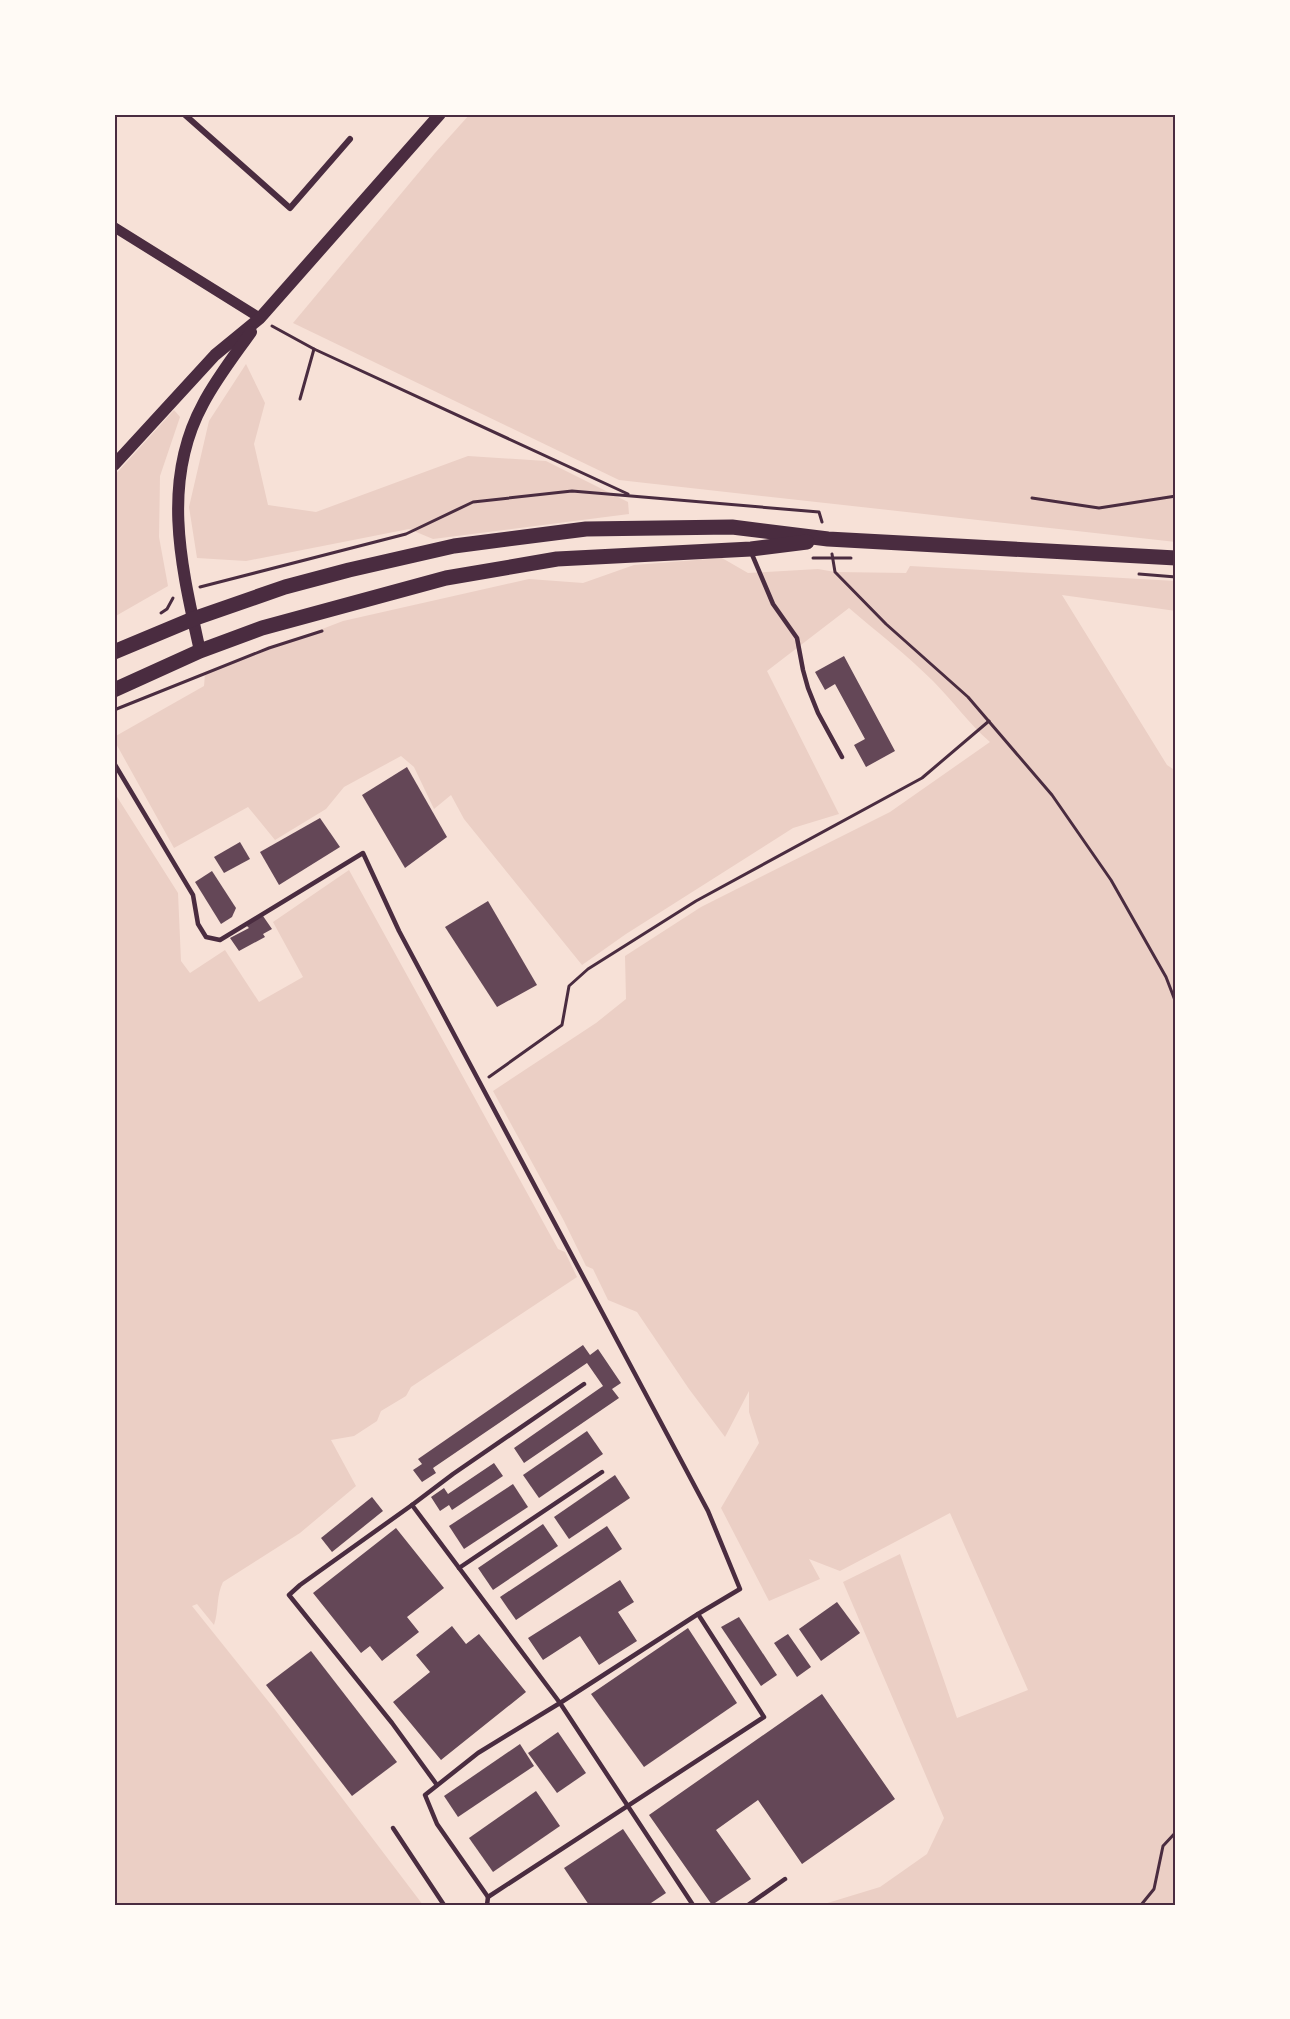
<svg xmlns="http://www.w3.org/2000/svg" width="1290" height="2019" viewBox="0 0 1290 2019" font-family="'Public Sans',sans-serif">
<rect width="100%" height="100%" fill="#f7e1d7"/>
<g fill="#ebcfc5">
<polygon points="470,114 1176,114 1176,542 619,480 293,323 435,153"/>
<polygon points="246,364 265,403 254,444 268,505 316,512 468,456 546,461 628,502 629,514 433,539 409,529 246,561 197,558 189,507 209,421"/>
<polygon points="174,410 180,417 160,476 159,537 168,586 114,617 114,476"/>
<path d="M 722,558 L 748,573 L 818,569 L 835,572 L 906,573 L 910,566 L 1176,581 L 1176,611 L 1062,595 L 1167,765 L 1176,771 L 1176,1905 L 821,1905 L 880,1887 L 927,1854 L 944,1818 L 843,1582 L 900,1554 L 957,1718 L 1028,1690 L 950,1513 L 840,1571 L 809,1559 L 820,1579 L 769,1601 L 721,1508 L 759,1443 L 749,1412 L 749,1391 L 725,1437 L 689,1389 L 637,1312 L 608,1300 L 593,1269 L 586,1266 L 564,1221 L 493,1091 L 596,1023 L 626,999 L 625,956 L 701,907 L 890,812 L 990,742 C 969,724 953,701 933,681 C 907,655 877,632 849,608 L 767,671 L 839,814 L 793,828 L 626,934 L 582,965 L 464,819 L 451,795 L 434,809 L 414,767 L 401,756 L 344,787 L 326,809 L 275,840 L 248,807 L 174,848 L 114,740 L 114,737 L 204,686 L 205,674 L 343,621 L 529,579 L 583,583 L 634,565 Z"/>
<path d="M 114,792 L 178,893 L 181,961 L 190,973 L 225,950 L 259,1002 L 303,977 L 273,922 L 349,870 L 558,1249 L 565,1252 L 577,1277 L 411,1387 L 406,1396 L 381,1411 L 377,1421 L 354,1436 L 331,1440 L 356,1486 L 300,1533 L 223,1582 C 216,1596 219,1610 214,1625 L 197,1604 L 192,1606 L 276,1711 L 423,1905 L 114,1905 Z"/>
</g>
<g fill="#644757">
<polygon points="844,656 895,751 866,767 854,745 865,739 835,684 825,690 815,672"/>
<polygon points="407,767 447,837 405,868 362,795"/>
<polygon points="320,818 340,847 279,885 260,852"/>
<polygon points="240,842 250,859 224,873 214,857"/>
<polygon points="212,871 236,908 232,917 221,924 195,882"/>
<polygon points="488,901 537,985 497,1007 445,927"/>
<polygon points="263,916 272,929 263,934 265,937 239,951 230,938 249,928 246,925"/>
<polygon points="583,1345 590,1355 598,1349 621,1383 612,1389 619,1398 524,1463 514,1448 603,1386 587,1363 433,1468 436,1473 422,1482 413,1470 422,1464 418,1459"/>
<polygon points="587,1431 603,1454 539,1498 523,1475"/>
<polygon points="494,1463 503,1476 452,1510 449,1505 440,1511 431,1497 444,1488 448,1494"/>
<polygon points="615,1475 630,1498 569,1539 554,1517"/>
<polygon points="513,1484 528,1507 464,1549 449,1526"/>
<polygon points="372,1497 383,1511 332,1552 321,1538"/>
<polygon points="543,1524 558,1546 493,1590 478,1568"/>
<polygon points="607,1526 622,1549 516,1620 500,1597"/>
<polygon points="396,1528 444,1588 407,1617 419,1632 382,1661 370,1646 361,1653 313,1593"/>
<polygon points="620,1580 634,1602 618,1612 637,1641 599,1665 580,1636 543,1660 528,1638"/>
<polygon points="837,1602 860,1633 821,1661 799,1629"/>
<polygon points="739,1617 777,1675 761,1686 721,1627"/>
<polygon points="452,1626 466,1644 479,1634 526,1692 441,1760 393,1702 430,1672 416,1655"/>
<polygon points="688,1628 737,1703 644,1767 591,1694"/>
<polygon points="788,1634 811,1667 797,1677 774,1643"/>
<polygon points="311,1651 397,1762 352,1796 266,1685"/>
<polygon points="822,1694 895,1799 802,1864 758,1800 716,1830 751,1879 712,1905 649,1815"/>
<polygon points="558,1732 586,1773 557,1793 528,1753"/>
<polygon points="520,1744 534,1766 458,1817 444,1796"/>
<polygon points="536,1791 560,1826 493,1872 469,1838"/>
<polygon points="623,1829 666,1893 648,1905 589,1905 564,1868"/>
</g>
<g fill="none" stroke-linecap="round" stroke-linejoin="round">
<g stroke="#4a2c40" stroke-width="3">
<polyline points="272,326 314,349 300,399"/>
<polyline points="314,349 628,494"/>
<polyline points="1032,498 1099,508 1176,496"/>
<polyline points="832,554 835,572 886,624 968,697 1052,795 1111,880 1166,977 1176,1003"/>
<polyline points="813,558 851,558"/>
<polyline points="1139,574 1176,577"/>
<polyline points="200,587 406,534 473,502 572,491 819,512 822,522"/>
<polyline points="161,613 167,609 173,598"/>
<polyline points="114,710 269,648 322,631"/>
<polyline points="489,1077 562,1025 569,986 588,969 696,901 922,778 989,721"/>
<polyline points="1141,1905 1154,1889 1163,1846 1176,1832"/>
</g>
<g stroke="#4a2c40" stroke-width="4.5">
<polyline points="751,552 773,604 797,638 803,670 808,688 818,713 842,757"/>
<polyline points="114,763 193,895 198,924 206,937 220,940 363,853 399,931 708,1511 740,1589 698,1614 764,1717 488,1897 487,1905"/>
<polyline points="412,1505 560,1703 693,1905"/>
<polyline points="459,1568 602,1472"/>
<polyline points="437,1785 392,1723 289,1595 300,1585 412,1505 453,1474 584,1384"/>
<polyline points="393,1828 444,1905"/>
<polyline points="488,1897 437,1824 425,1795 478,1753 560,1703 698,1614"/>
<polyline points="748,1905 785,1879"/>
</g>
<polyline stroke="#4a2c40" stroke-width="6" points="184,114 290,208 350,139"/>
<polyline stroke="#4a2c40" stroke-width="10" points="114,227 260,318"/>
<g stroke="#4a2c40" stroke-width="12">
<polyline points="114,465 215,355 260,318 440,114"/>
<path d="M 200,651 C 182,569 160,483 203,404 C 216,379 234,356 251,332"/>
</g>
<g stroke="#4a2c40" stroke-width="15">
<polyline points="114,652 193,619 285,587 349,570 454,546 586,529 732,527 828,539 1176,558"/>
<polyline points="114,690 200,651 262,628 446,578 557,559 751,549 807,542"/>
</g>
</g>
<rect width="1290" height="2019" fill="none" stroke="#fffaf5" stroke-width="231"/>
<rect x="116" y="116" width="1058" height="1788" fill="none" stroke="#4a2c40" stroke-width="2"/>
</svg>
